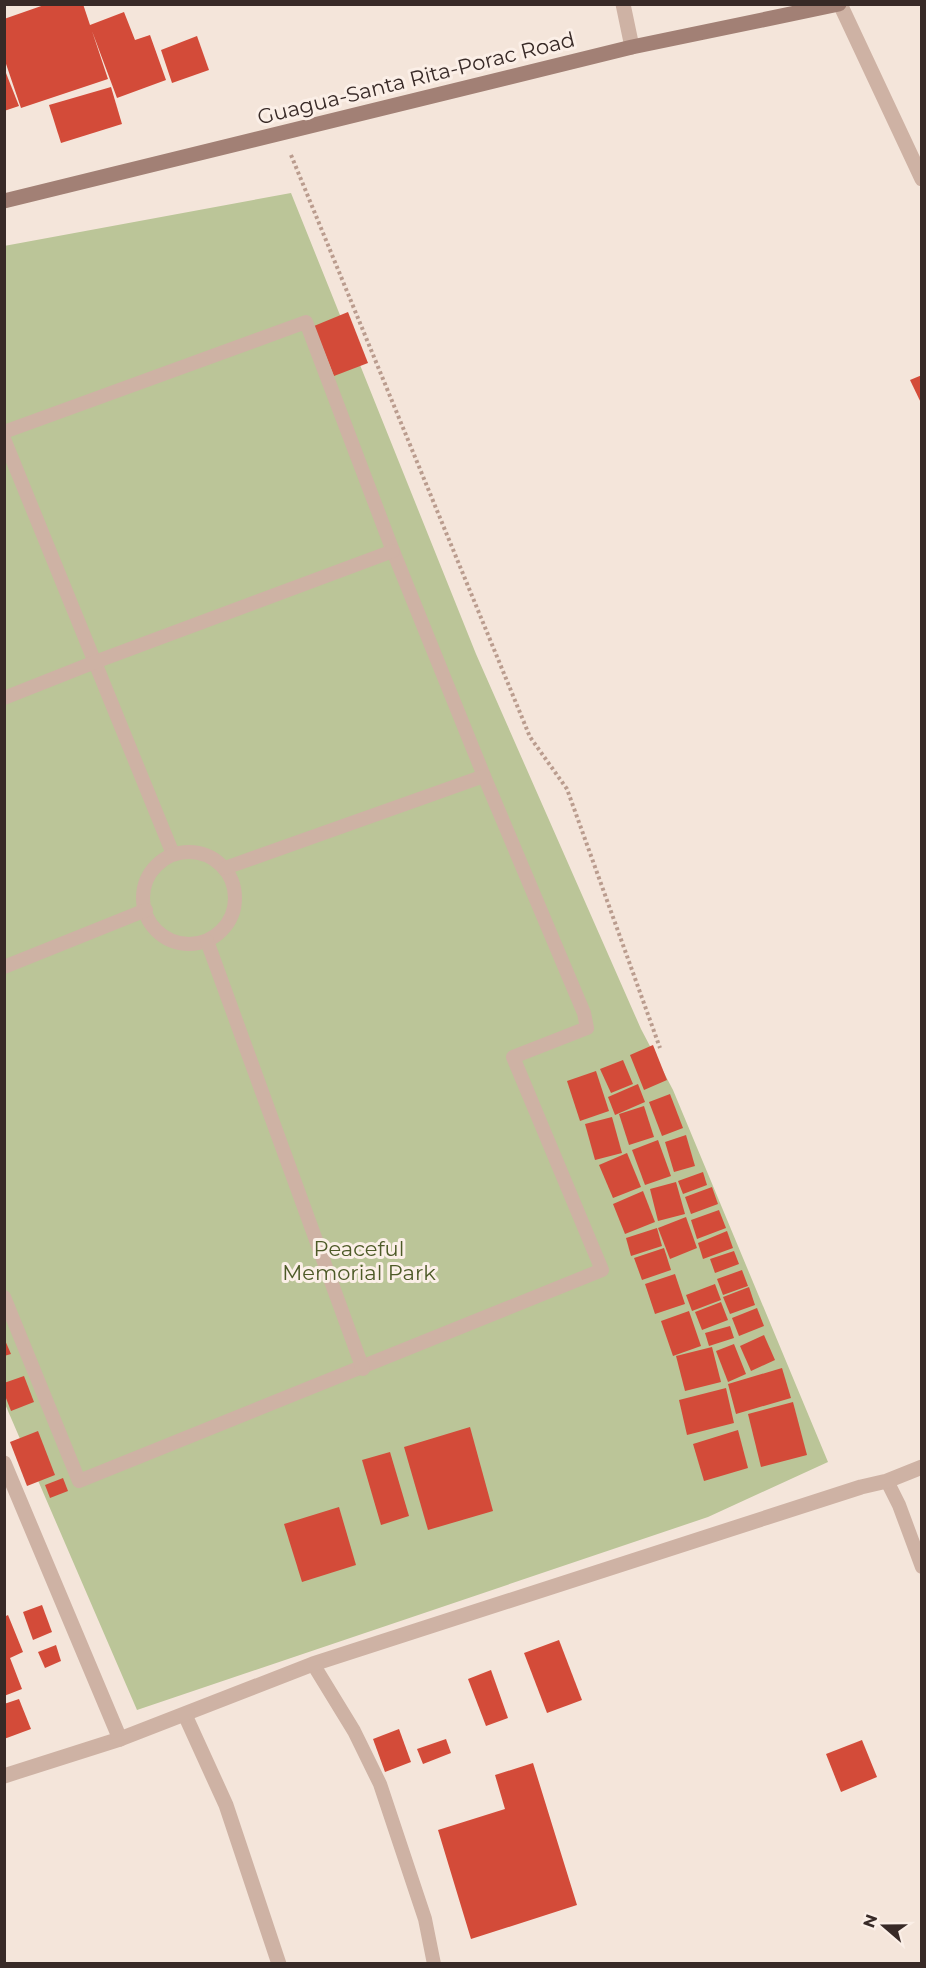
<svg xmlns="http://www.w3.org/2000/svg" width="926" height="1968" viewBox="0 0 926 1968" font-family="Montserrat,sans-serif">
<rect width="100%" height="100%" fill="#f4e5da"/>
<polygon fill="#bbc598" points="291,193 476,654 641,1029 673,1090 828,1462 708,1517 137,1710 5,1404 4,246"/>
<g fill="#d34b39">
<polygon points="47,4 83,4 90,25 124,12 135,40 150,35 166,80 117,98 92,31 108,79 21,108 4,58 4,19"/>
<polygon points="197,36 209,70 172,83 161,50"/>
<polygon points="4,68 19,106 4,111"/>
<polygon points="111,87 122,124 61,143 49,105"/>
<polygon points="348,312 368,363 334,376 314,326"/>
<polygon points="922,375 922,405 910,380"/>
<polygon points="653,1045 667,1080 644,1090 630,1055"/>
<polygon points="623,1060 633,1084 611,1093 600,1069"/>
<polygon points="596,1071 609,1111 580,1121 567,1081"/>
<polygon points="638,1084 645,1102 615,1115 608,1097"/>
<polygon points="670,1094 683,1128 662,1136 649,1102"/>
<polygon points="644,1106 654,1137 629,1145 619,1114"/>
<polygon points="612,1117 622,1153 595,1160 585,1124"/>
<polygon points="686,1135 695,1166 674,1172 665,1142"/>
<polygon points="658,1140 671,1176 645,1185 632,1150"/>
<polygon points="627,1153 641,1187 613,1198 599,1165"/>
<polygon points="703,1172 707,1185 683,1194 678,1181"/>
<polygon points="676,1182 685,1214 658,1221 650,1189"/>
<polygon points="712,1187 718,1204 691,1214 685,1197"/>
<polygon points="643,1191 655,1222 625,1234 613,1204"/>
<polygon points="719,1210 726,1228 697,1239 691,1220"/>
<polygon points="686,1217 697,1248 670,1259 658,1228"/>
<polygon points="657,1228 662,1246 631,1256 626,1238"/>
<polygon points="727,1231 733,1248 703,1259 698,1243"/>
<polygon points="664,1248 671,1270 642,1280 634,1258"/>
<polygon points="734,1251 739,1264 715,1273 710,1259"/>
<polygon points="742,1270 748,1286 723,1295 717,1279"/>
<polygon points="675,1274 685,1304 655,1314 645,1284"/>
<polygon points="715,1284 721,1300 692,1311 686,1295"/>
<polygon points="749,1287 755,1305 730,1314 723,1297"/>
<polygon points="721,1302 728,1320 702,1330 695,1312"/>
<polygon points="757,1308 764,1326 739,1336 732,1318"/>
<polygon points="689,1311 701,1346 673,1356 661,1321"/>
<polygon points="730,1326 734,1338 709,1346 705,1333"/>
<polygon points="764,1335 775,1360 751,1371 740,1346"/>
<polygon points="4,1338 11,1354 4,1356"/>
<polygon points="734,1344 746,1374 728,1382 716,1351"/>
<polygon points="712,1347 721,1382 685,1391 676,1356"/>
<polygon points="782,1368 791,1398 736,1414 728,1384"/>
<polygon points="24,1376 34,1402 11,1411 4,1393 4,1383"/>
<polygon points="726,1388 734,1423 687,1435 679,1400"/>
<polygon points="793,1402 807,1455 761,1467 748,1414"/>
<polygon points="470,1427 493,1511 428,1530 404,1447"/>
<polygon points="738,1430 748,1468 704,1481 693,1444"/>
<polygon points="38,1431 55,1475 27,1486 10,1442"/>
<polygon points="390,1452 409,1516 381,1525 362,1460"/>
<polygon points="63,1478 68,1491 50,1498 45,1485"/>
<polygon points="339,1507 356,1565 302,1582 284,1524"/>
<polygon points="42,1605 52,1632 33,1640 23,1612"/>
<polygon points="8,1615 23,1652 10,1658 22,1689 4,1696 4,1617"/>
<polygon points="559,1640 582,1700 547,1713 524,1653"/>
<polygon points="56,1645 61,1661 45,1668 38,1652"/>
<polygon points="491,1670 508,1718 486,1726 468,1679"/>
<polygon points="19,1699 31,1729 4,1739 4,1704"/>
<polygon points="399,1729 411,1762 385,1772 373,1739"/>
<polygon points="446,1739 451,1753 423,1764 417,1749"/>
<polygon points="862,1740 877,1777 841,1792 826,1754"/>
<polygon points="533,1763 577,1905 471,1939 438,1830 505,1809 495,1775"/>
</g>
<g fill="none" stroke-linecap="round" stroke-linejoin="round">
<polyline stroke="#ba9c8e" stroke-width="4" stroke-dasharray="3 3" stroke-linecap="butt" points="291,155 530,737 567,789 660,1048"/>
<g stroke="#ceb2a4" stroke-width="14">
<polyline points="4,432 306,322 393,551 484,776 584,1013 587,1028 513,1057 602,1270 79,1481 4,1297"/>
<polyline points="4,439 173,854"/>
<polyline points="4,698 95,662 393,551"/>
<circle cx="189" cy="898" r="46"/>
<polyline points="225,868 484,776"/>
<polyline points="207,941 363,1369"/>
<polyline points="4,967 146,910"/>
<polyline points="887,1481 899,1505 922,1567"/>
<polyline points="313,1664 354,1731 380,1784 425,1919 434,1964"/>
</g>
<g stroke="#ceb2a4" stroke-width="15">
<polyline points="623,4 632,47"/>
<polyline points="840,4 922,179"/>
<polyline points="185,1715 226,1805 279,1964"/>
<polyline points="4,1776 120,1739"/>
</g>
<polyline stroke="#ceb2a4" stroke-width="15" points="4,1463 120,1739 313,1664 861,1487 887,1481 922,1467"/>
<polyline stroke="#a28075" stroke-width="15" points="4,201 632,47 839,4"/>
</g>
<g text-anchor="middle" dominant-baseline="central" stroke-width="6" stroke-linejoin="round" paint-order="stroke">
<g font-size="21" fill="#382a27" stroke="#fbefe7">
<text transform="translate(416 78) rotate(-14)">Guagua-Santa Rita-Porac Road</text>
</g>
<g font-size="21" fill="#4d5a27" stroke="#fbefe7">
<text x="359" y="1248">Peaceful<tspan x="359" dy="24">Memorial Park</tspan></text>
</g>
</g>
<rect width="926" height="1968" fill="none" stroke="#382a27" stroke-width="12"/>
<g transform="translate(884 1926) rotate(290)" stroke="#fbefe7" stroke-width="4.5" paint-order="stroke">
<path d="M0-4.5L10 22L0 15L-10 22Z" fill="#382a27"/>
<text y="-9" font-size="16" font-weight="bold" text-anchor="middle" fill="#382a27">N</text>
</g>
</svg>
